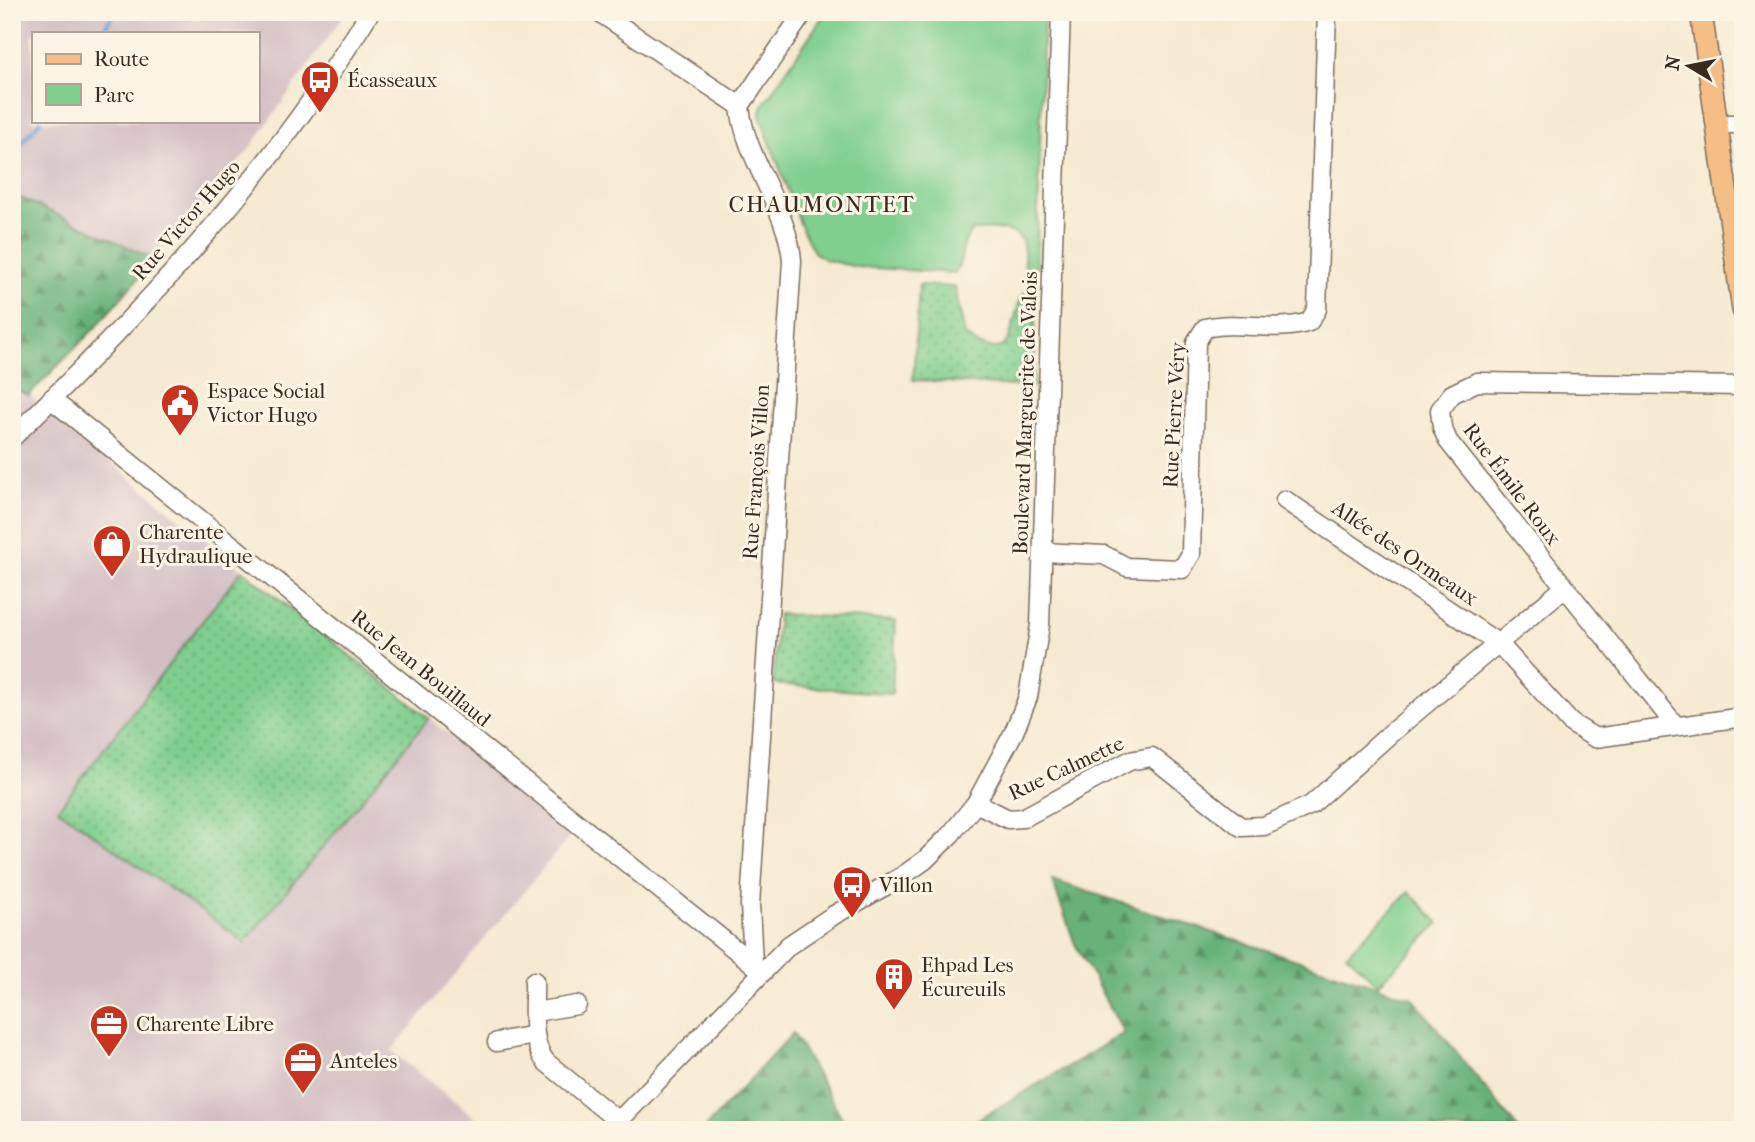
<svg xmlns="http://www.w3.org/2000/svg" width="1755" height="1142" viewBox="0 0 1755 1142" font-family="'IM FELL French Canon',serif">
<defs>
<pattern id="grass-dots" width="8" height="8" patternUnits="userSpaceOnUse" patternTransform="scale(1.75)"><rect width="8" height="8" fill="#80cf8f"/><path d="M2 2h.1M6 6h.1" fill="none" stroke="#6aa874" stroke-width="1.8" stroke-linecap="round"/></pattern>
<pattern id="forest-firs" width="22" height="20" patternUnits="userSpaceOnUse" patternTransform="scale(1.75)"><rect width="22" height="20" fill="#68b27a"/><path d="M5 1l3.5 6h-7zM16 11l3.5 6h-7z" fill="#579163"/></pattern>
</defs>
<rect width="100%" height="100%" fill="#fcf5e5"/>
<filter id="ink" filterUnits="userSpaceOnUse"><feTurbulence type="fractalNoise" baseFrequency=".0143" numOctaves="2"/><feDisplacementMap in="SourceGraphic" scale="14" xChannelSelector="R" yChannelSelector="G"/><feConvolveMatrix kernelMatrix="1 2 1 2 8 2 1 2 1" color-interpolation-filters="sRGB"/></filter>
<filter id="wash" filterUnits="userSpaceOnUse"><feTurbulence type="fractalNoise" baseFrequency=".00686" numOctaves="4" result="noise"/><feDisplacementMap in="SourceGraphic" scale="28" xChannelSelector="R" yChannelSelector="G"/><feGaussianBlur stdDeviation="1.57" result="paint"/><feColorMatrix in="noise" values="0 0 0 0 0 0 0 0 0 0 0 0 0 0 0 0 0 1.4 0 .05"/><feComposite in="paint" operator="in"/></filter>
<g filter="url(#wash)">
<rect width="100%" height="100%" fill="#f6ead2"/>
<path fill="#d2bec3" fill-rule="evenodd" d="M 12,12 L 346,12 L 245,155 L 95,328 L 29,395 L 242,570 L 58,809 L 245,941 L 429,718 L 571,835 L 391,1051 L 491,1130 L 12,1130 ZM 33,33 L 257,33 L 257,121 L 33,121 Z"/>
<g fill="url(#grass-dots)" stroke="#5e7c56" stroke-width="2">
<path d="M 919,285 L 955,287 L 965,336 C 1017,369 1007,329 1023,293 L 1029,292 L 1036,296 L 1033,387 L 913,380 Z"/>
<polygon points="242,570 429,718 245,942 58,809"/>
<polygon points="778,614 896,621 892,694 773,684"/>
</g>
<g fill="url(#forest-firs)" stroke="#526e4c" stroke-width="2">
<polygon points="12,194 155,259 95,328 29,395 12,388"/>
<polygon points="1052,880 1413,998 1519,1130 960,1130 1124,1033 1075,944"/>
<polygon points="793,1033 849,1130 703,1130"/>
</g>
<g fill="#80cf8f" stroke="#5e7c56" stroke-width="2">
<path d="M 826,12 L 1044,12 L 1036,278 L 1028,281 C 1022,266 1026,250 1022,241 C 1016,226 986,230 974,230 C 959,241 965,260 955,273 L 857,267 L 826,260 L 814,252 L 803,231 L 760,116 L 763,105 Z"/>
<polygon points="1409,892 1439,923 1378,985 1347,954"/>
</g>
<g fill="none" stroke-linecap="round" stroke-linejoin="round">
<g stroke="#6b9dd6" stroke-width="4.5">
<polyline points="102,33 114,12"/>
<polyline points="12,154 40,121"/>
</g>
</g>
</g>
<g filter="url(#ink)">
<g fill="none" stroke-linecap="round" stroke-linejoin="round">
<g stroke="#7c6d5d" stroke-width="21">
<g id="minor">
<polyline points="599,12 740,106"/>
<polyline points="1716,124 1743,124"/>
<polyline points="51,399 467,735 757,967"/>
<path d="M 12,438 C 146,308 272,172 370,12"/>
<polyline points="1285,500 1499,644 1571,723 1595,738 1743,717"/>
<path d="M 1043,552 L 1104,555 L 1127,567 L 1182,569 L 1191,554 L 1196,342 L 1205,328 C 1239,320 1276,333 1309,322 L 1317,309 L 1327,12"/>
<polyline points="1676,726 1448,441 1442,427 1440,410 1452,394 1477,382 1743,386"/>
<polyline points="976,803 1008,819 1023,818 1129,761 1152,757 1241,827 1264,826 1311,805 1391,733 1564,588"/>
<path d="M 753,964 L 750,905 L 792,261 C 789,211 744,157 740,106 L 804,12"/>
<path d="M 534,981 C 535,1007 529,1041 546,1062 L 618,1121"/>
<polyline points="535,1012 577,1005"/>
<polyline points="497,1042 535,1035"/>
<polyline points="610,1130 789,945 834,915 901,877 925,860 951,834 976,803 1014,732 1028,697 1040,625 1061,12"/>
</g>
</g>
<g stroke="#7c6d5d" stroke-width="24">
<polyline id="major" points="1701,12 1743,310"/>
</g>
<use href="#minor" stroke="#fff" stroke-width="18"/>
<use href="#major" stroke="#f5be86" stroke-width="21"/>
</g>
</g>
<defs>
<g id="bus-pin" transform="scale(2.0125)"><path d="M0 17L-7.5 6A9.5 9.5 0 1 1 7.5 6Z" fill="#c8321e" stroke="#fcf5e5"/><path d="M-5-6H5V4H4V6H2V4H-2V6H-4V4H-5ZM-3.5-4V0h7V-4ZM-3.5 1.2v1.5H-2V1.2ZM2 1.2v1.5H3.5V1.2Z" fill="#fff"/></g>
<g id="civic-pin" transform="scale(2.0125)"><path d="M0 17L-7.5 6A9.5 9.5 0 1 1 7.5 6Z" fill="#c8321e" stroke="#fcf5e5"/><path d="M-.6-6.5H3V-4.5H.6V-3L4-1V1h2V6H-6V1h2V-1L-.6-3ZM-1.2 2.5V6h2.4V2.5Z" fill="#fff"/></g>
<g id="shop-pin" transform="scale(2.0125)"><path d="M0 17L-7.5 6A9.5 9.5 0 1 1 7.5 6Z" fill="#c8321e" stroke="#fcf5e5"/><path d="M-5-2.5h2.3a2.7 3.5 0 0 1 5.4 0H5L5.5 6h-11ZM-1.5-2.5h3a1.5 2.3 0 0 0-3 0Z" fill="#fff"/></g>
<g id="building-pin" transform="scale(2.0125)"><path d="M0 17L-7.5 6A9.5 9.5 0 1 1 7.5 6Z" fill="#c8321e" stroke="#fcf5e5"/><path d="M-4-6H4V6H1V3H-1V6H-4ZM-2.5-4.3h1.7v1.8h-1.7ZM.8-4.3h1.7v1.8H.8ZM-2.5-1h1.7V.8h-1.7ZM.8-1h1.7V.8H.8Z" fill="#fff"/></g>
<g id="office-pin" transform="scale(2.0125)"><path d="M0 17L-7.5 6A9.5 9.5 0 1 1 7.5 6Z" fill="#c8321e" stroke="#fcf5e5"/><path d="M-6-3h4V-5.5h4V-3h4V5H-6ZM-1-4.5V-3h2v-1.5ZM-6 0V1H6V0Z" fill="#fff"/></g>
</defs>
<g fill-rule="evenodd">
<use href="#bus-pin" x="320" y="80"/>
<use href="#civic-pin" x="180" y="403"/>
<use href="#shop-pin" x="112" y="544"/>
<use href="#bus-pin" x="852" y="885"/>
<use href="#building-pin" x="894" y="977"/>
<use href="#office-pin" x="109" y="1024"/>
<use href="#office-pin" x="303" y="1061"/>
</g>
<g text-anchor="middle" dominant-baseline="central" stroke-width="6" stroke-linejoin="round" paint-order="stroke">
<g font-size="21" fill="#3b2a1e" stroke="#fcf5e5" text-anchor="start">
<text x="347" y="80">Écasseaux</text>
<text x="207" y="391">Espace Social<tspan x="207" dy="24">Victor Hugo</tspan></text>
<text x="139" y="532">Charente<tspan x="139" dy="24">Hydraulique</tspan></text>
<text x="879" y="885">Villon</text>
<text x="921" y="965">Ehpad Les<tspan x="921" dy="24">Écureuils</tspan></text>
<text x="136" y="1024">Charente Libre</text>
<text x="330" y="1061">Anteles</text>
</g>
<g font-size="21" fill="#3b2a1e" stroke="#fcf5e5">
<text transform="translate(186 220) rotate(-49)">Rue Victor Hugo</text>
<text transform="translate(1025 413) rotate(-88)">Boulevard Marguerite de Valois</text>
<text transform="translate(1174 415) rotate(-87)">Rue Pierre Véry</text>
<text transform="translate(756 472) rotate(-86)">Rue François Villon</text>
<text transform="translate(1512 484) rotate(53)">Rue Émile Roux</text>
<text transform="translate(1405 553) rotate(34)">Allée des Ormeaux</text>
<text transform="translate(421 668) rotate(39)">Rue Jean Bouillaud</text>
<text transform="translate(1066 768) rotate(-25)">Rue Calmette</text>
</g>
<g font-size="23" letter-spacing="2" fill="#3b2a1e" stroke="#fcf5e5">
<text x="822" y="204">CHAUMONTET</text>
</g>
</g>
<rect width="1755" height="1142" fill="none" stroke="#fcf5e5" stroke-width="42"/>
<rect x="32" y="32" width="228" height="91" fill="#fcf5e5" stroke="#afa495" stroke-width="2"/>
<rect x="46" y="54" width="35" height="10" fill="#f5be86" stroke="#afa495" stroke-width="2"/>
<text x="94" y="66" font-size="21" fill="#3b2a1e">Route</text>
<rect x="46" y="84" width="35" height="21" fill="#80cf8f" stroke="#afa495" stroke-width="2"/>
<text x="94" y="102" font-size="21" fill="#3b2a1e">Parc</text>
<g transform="translate(1689 66) rotate(280)" stroke="#fcf5e5" stroke-width="5" paint-order="stroke">
<path d="M0-5L12 26L0 18L-12 26Z" fill="#3b2a1e"/>
<text y="-10" font-size="19" font-weight="bold" text-anchor="middle" fill="#3b2a1e">N</text>
</g>
</svg>
